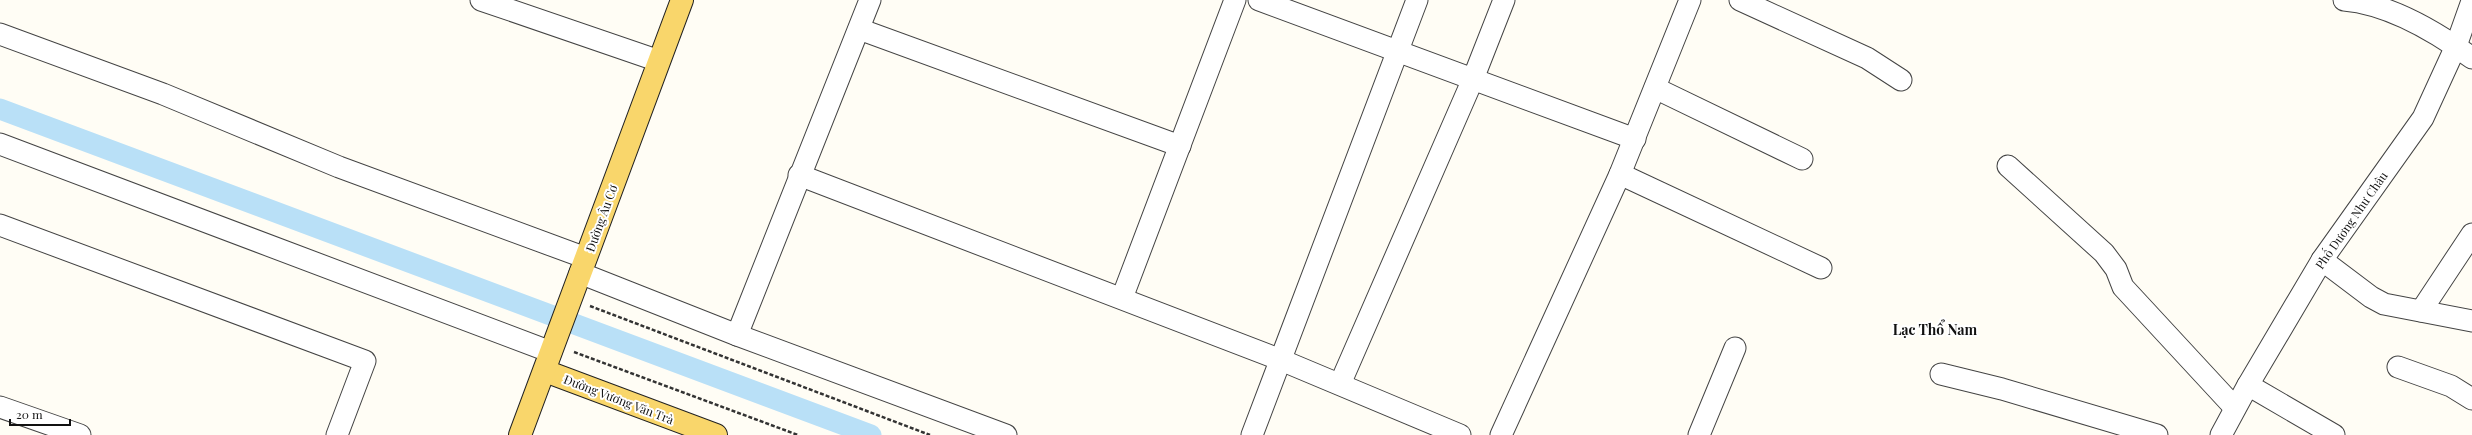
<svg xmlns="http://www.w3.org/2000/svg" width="2472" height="435" viewBox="0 0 2472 435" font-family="'Playfair Display',serif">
<rect width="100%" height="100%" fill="#fffdf5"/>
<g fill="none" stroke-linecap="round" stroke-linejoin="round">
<polyline stroke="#b9e0f7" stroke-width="21" points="0,109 871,435"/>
<g stroke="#444" stroke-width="23">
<g id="minor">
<polyline points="481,0 659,61"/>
<polyline points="1259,0 1635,139"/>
<polyline points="1740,0 1867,58 1901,80"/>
<path d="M 2344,0 C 2390,4 2435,31 2472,58"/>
<polyline points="859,29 1180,146"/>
<polyline points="0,34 163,94 339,167 586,258"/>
<polyline points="1655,88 1802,159"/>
<polyline points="0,144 551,352"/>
<polyline points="2008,166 2104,253 2116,269 2123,287 2235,408"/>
<polyline points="1620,174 1821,268"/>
<polyline points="799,175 1281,360 1460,435"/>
<polyline points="0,225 365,361 337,435"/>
<polyline points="2322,260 2371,297 2384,304 2472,321"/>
<polyline points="580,273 737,335 1006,435"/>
<polyline points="1122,298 1235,0"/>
<polyline points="2421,311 2472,234"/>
<polyline points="737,335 870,0"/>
<polyline points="2398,367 2451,386 2472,399"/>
<polyline points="1941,374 2002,389 2157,435"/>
<polyline points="1340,384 1473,79 1504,0"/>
<polyline points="2248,385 2334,435"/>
<polyline points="0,407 80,435"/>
<polyline points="1252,435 1417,0"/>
<polyline points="1501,435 1620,174 1690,0"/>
<polyline points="1699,435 1735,348"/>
<polyline points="2221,435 2248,385 2322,260 2423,118 2456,46 2472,1"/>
</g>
</g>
<g stroke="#222" stroke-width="24">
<g id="major">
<polyline points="545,371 716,435"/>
<polyline points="520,435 682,0"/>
</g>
</g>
<g stroke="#333" stroke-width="2.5" stroke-dasharray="4 2" stroke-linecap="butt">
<polyline points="590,306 930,435"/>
<polyline points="574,352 798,435"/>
</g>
<use href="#minor" stroke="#fff" stroke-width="21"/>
<use href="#major" stroke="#f9d66b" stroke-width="22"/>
</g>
<g text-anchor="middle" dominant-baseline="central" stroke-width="4" stroke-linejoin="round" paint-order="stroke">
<g font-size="12" fill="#111" stroke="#fff">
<text transform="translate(601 218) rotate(-70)">Đường Âu Cơ</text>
<text transform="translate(2351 220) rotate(-55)">Phố Dương Như Châu</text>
<text transform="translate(619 399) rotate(21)">Đường Vương Văn Trà</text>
</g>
<g font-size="14" font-weight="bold" fill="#111" stroke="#fff">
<text x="1935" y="329">Lạc Thổ Nam</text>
</g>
</g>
<path d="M10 419v6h60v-6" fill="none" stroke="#111111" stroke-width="2"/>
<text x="16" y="419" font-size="12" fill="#111111" stroke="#ffffff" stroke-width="3" paint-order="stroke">20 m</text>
</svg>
